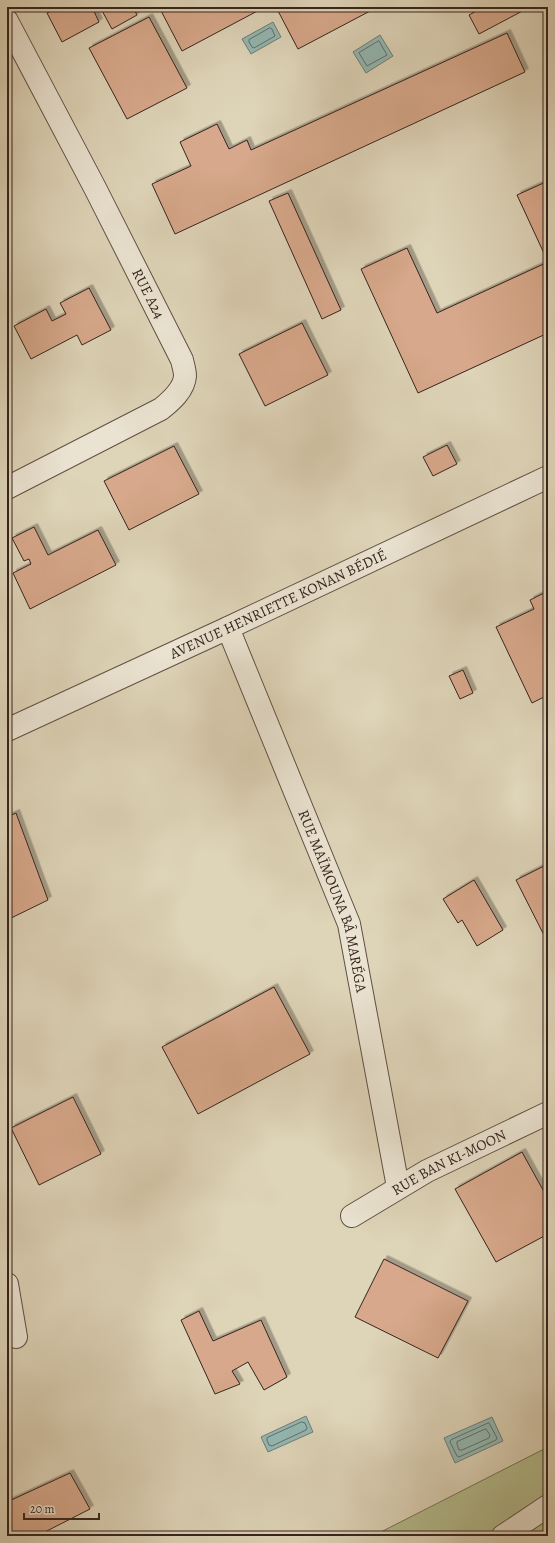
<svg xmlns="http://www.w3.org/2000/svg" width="555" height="1543" viewBox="0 0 555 1543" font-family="Alegreya,serif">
<defs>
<filter id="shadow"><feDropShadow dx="3.5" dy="-3.5" stdDeviation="0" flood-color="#0004"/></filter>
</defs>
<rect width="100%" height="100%" fill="#ded4b8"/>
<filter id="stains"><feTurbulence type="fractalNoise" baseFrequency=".005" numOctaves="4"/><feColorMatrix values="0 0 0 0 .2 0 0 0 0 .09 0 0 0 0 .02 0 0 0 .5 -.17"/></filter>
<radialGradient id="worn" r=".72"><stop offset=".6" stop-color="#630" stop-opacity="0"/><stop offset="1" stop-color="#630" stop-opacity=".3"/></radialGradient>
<polygon fill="#b4bc8d" stroke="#757055" points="548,1447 548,1536 373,1536"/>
<g fill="#93b8b3" stroke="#6e7d77">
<polygon points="273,22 281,37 251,54 242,39"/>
<polygon points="380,35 393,56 366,73 353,52"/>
<polygon points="306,1416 313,1432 268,1452 261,1437"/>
<polygon points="492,1417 503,1441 455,1463 444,1438"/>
</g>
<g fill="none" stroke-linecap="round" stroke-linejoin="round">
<g stroke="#646e68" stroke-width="1">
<polygon points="270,28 272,29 275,36 254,48 252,47 249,42 249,40"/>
<polygon points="379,41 387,55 367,66 359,53"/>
<polygon points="302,1422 305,1423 307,1428 306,1430 272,1446 269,1445 267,1440 267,1438"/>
<polygon points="489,1423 497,1438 496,1440 459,1457 457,1456 450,1442 451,1440"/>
<polygon points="486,1429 490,1435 489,1438 462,1450 459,1450 457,1444 457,1442"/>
</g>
</g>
<g fill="#d7a88b" stroke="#36241d" filter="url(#shadow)">
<polygon points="59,7 92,7 99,22 62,42 47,13"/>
<polygon points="100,7 133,7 137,15 112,29"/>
<polygon points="159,7 265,7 182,51"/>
<polygon points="281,7 371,7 372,10 298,49 277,9"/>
<polygon points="484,7 530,7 479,34 469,15"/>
<polygon points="149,17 187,88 127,119 89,48"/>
<polygon points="507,33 525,72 175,234 152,184 191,166 180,142 217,124 229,149 247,140 251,150"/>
<polygon points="548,181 548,262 517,195"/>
<polygon points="288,193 341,310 322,319 269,201"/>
<polygon points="407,248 437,313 548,262 548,333 418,393 361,269"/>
<polygon points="89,288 111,330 82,345 77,335 31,359 14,326 46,309 52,321 66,314 60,303"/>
<polygon points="302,323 328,375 265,406 239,354"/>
<polygon points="447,445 457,464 433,476 423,457"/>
<polygon points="174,446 199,494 129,530 104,481"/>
<polygon points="34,527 48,555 98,530 116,565 30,609 13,573 31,564 29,559 24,561 12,538"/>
<polygon points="548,591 548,695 532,703 496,627 534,609 530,600"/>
<polygon points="463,670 473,693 460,699 449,676"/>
<polygon points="16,813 48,900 7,920 8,849 7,817"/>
<polygon points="546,865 548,868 548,943 516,880"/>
<polygon points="474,880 503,930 477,946 462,920 458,923 443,899"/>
<polygon points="274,987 310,1054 198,1114 162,1047"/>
<polygon points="73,1097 101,1154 39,1185 11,1128"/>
<polygon points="522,1152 548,1199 548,1234 496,1262 455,1189"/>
<polygon points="384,1259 468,1301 438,1358 355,1317"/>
<polygon points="199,1311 213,1341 261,1320 287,1377 264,1390 248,1362 232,1371 240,1384 215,1394 181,1320"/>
<polygon points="70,1473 90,1509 37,1536 7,1536 7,1502"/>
</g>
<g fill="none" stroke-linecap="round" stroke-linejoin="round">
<g stroke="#605044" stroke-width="24">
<g id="minor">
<path id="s1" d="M 7,21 L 95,188 L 182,360 C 183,365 185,371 185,376 C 184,390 171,401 161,409 L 7,488"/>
<path id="s2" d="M 228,628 L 349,924 L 398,1187"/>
<path id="s3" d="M 7,730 L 228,628 L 548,477"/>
<path id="s4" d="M 352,1216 L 427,1171 L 548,1113"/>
<polyline points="7,1284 16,1337"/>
<polyline points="503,1536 548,1506"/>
</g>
</g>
<use href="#minor" stroke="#eae3d1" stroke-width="22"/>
</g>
<g text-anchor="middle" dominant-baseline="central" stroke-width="3" stroke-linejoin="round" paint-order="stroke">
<g font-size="15" fill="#36241d" stroke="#eae3d1">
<text stroke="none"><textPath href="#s1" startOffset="307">RUE A24</textPath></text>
<text stroke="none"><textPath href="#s3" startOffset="299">AVENUE HENRIETTE KONAN BÉDIÉ</textPath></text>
<text stroke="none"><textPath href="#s2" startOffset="293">RUE MAÏMOUNA BÂ MARÉGA</textPath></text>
<text stroke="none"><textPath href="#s4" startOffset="111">RUE BAN KI-MOON</textPath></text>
</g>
</g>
<rect width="555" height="1543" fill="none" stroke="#ded4b8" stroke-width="24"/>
<rect x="8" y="8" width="539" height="1527" fill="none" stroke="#36241d" stroke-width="2"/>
<rect x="12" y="12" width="531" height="1519" fill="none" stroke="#36241d"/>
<path d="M24 1513v6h75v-6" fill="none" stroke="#36241d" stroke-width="2"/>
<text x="30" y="1513" font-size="12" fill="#36241d" stroke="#eae3d1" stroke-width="3" paint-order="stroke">20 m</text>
<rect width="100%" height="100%" filter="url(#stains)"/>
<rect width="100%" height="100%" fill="url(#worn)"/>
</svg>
